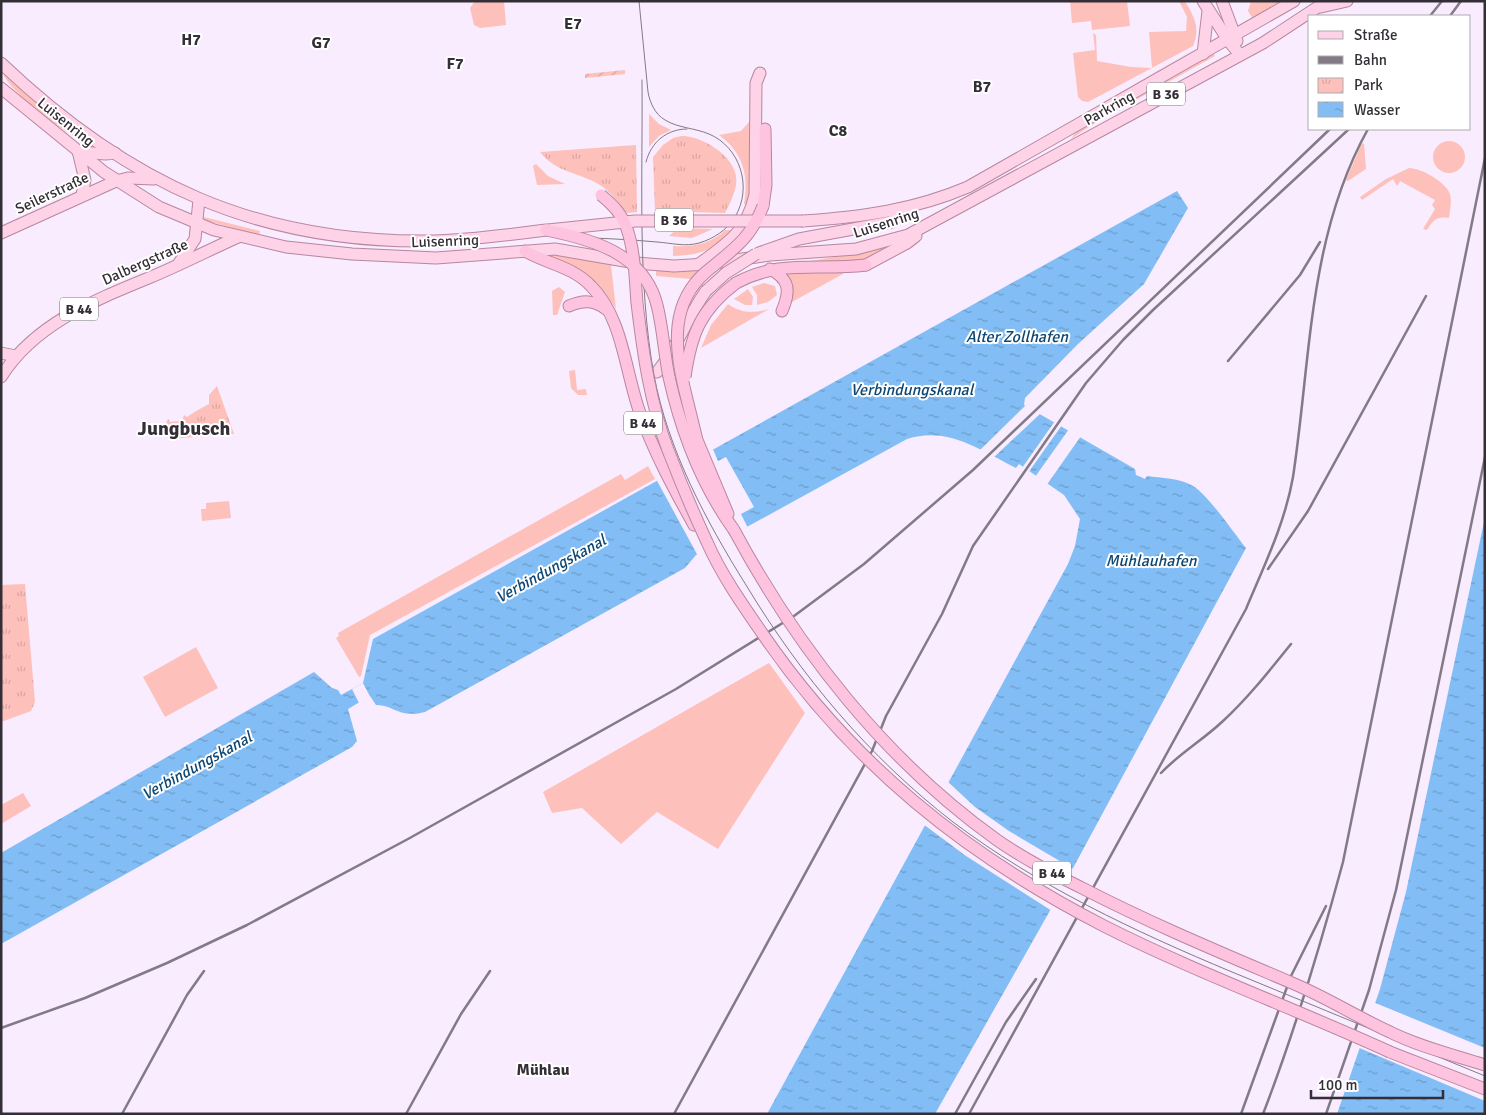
<svg xmlns="http://www.w3.org/2000/svg" width="1486" height="1115" viewBox="0 0 1486 1115" font-family="Signika,sans-serif">
<defs>
<pattern id="park-tufts" width="24" height="20" patternUnits="userSpaceOnUse" patternTransform="scale(1.25)"><rect width="24" height="20" fill="#fec0bb"/><path d="M3 7l-1-3M5 7V3M7 7l1-3M15 17l-1-3M17 17v-4M19 17l1-3" fill="none" stroke="#daa5a1"/></pattern>
<pattern id="garden-furrows" width="10" height="10" patternUnits="userSpaceOnUse" patternTransform="scale(1.25)"><rect width="10" height="10" fill="#fec0bb"/><path d="M-1 1l2-2M0 10L10 0M9 11l2-2" fill="none" stroke="#daa5a1"/></pattern>
<pattern id="water-ripples" width="26" height="14" patternUnits="userSpaceOnUse" patternTransform="scale(1.25)"><rect width="26" height="14" fill="#82bef5"/><path d="M2 4q2-2 4 0t4 0M15 11q2-2 4 0t4 0" fill="none" stroke="#6b9bc7"/></pattern>
</defs>
<rect width="100%" height="100%" fill="#f8ecfe"/>
<g fill="#fec0bb">
<polygon points="475,1 504,1 506,25 480,28 474,25 470,8"/>
<polygon points="1070,1 1127,1 1130,26 1092,30 1091,21 1072,23"/>
<path d="M 1179,1 L 1185,1 C 1194,17 1201,28 1193,46 L 1088,102 L 1082,101 L 1078,97 L 1073,53 L 1095,50 L 1093,33 L 1096,35 L 1097,61 L 1131,67 L 1152,68 L 1149,32 L 1186,31 L 1187,17 Z"/>
<polygon points="1251,1 1283,1 1253,19 1248,11"/>
<polygon points="1192,51 1113,98 1097,106 1190,52"/>
<polygon points="1213,53 1215,56 1098,121 1071,139 1077,130"/>
<path d="M 3,71 L 98,147 L 96,150 C 79,143 2,88 3,71 Z"/>
<polygon points="649,114 659,124 671,130 659,136 649,147"/>
<path d="M 750,121 L 750,193 L 748,205 L 744,204 C 749,176 743,152 719,135 L 741,131 Z"/>
<circle cx="1449" cy="157" r="16"/>
<polygon points="1362,143 1364,144 1366,169 1348,181 1346,180"/>
<polygon points="536,164 548,176 565,184 537,185 533,166"/>
<path d="M 1409,168 C 1421,168 1446,182 1450,194 C 1452,201 1450,211 1449,218 C 1437,216 1433,220 1427,230 L 1423,229 L 1435,209 L 1432,205 L 1435,200 L 1400,181 L 1397,186 L 1393,179 L 1362,200 L 1360,197 L 1386,179 Z"/>
<polygon points="204,217 260,231 259,235 204,220"/>
<polygon points="678,228 713,229 692,238 669,236"/>
<path d="M 725,230 L 736,230 C 713,249 704,255 673,256 L 673,246 C 693,247 711,244 725,230 Z"/>
<polygon points="884,248 885,250 866,260 811,264 811,261"/>
<path d="M 550,254 L 584,258 L 611,265 L 616,309 C 599,281 580,267 550,256 Z"/>
<polygon points="656,271 699,271 691,279 656,276"/>
<polygon points="843,272 843,274 790,303 785,273"/>
<polygon points="764,283 775,286 777,295 768,302 757,305 757,295 752,287"/>
<polygon points="559,287 565,292 557,315 553,315 552,291"/>
<polygon points="748,289 753,297 752,305 745,305 734,299"/>
<path d="M 728,304 C 742,314 754,313 769,309 L 701,348 L 711,325 Z"/>
<polygon points="575,370 577,390 586,389 587,395 578,395 571,388 569,371"/>
<polygon points="648,466 655,479 370,635 361,676 359,677 336,638 339,636 338,633 621,474 625,480"/>
<polygon points="229,501 231,518 202,521 201,509 206,509 206,503"/>
<polygon points="196,647 218,688 165,717 143,677"/>
<polygon points="769,663 805,713 718,849 657,812 621,844 582,808 552,813 543,792"/>
<polygon points="23,793 31,806 1,824 1,805"/>
</g>
<g fill="url(#park-tufts)">
<path d="M 681,136 C 701,135 741,158 736,185 C 735,192 730,204 725,213 L 655,211 L 653,157 L 663,145 L 673,138 Z"/>
<path d="M 636,145 L 637,212 L 627,213 C 619,203 611,192 600,185 C 577,171 558,174 540,152 Z"/>
<path d="M 217,386 L 234,434 L 168,439 L 165,425 L 168,419 L 170,422 L 182,421 L 184,415 L 187,417 C 194,412 201,408 209,404 L 209,395 Z"/>
<polygon points="25,584 35,702 31,711 1,722 1,585"/>
</g>
<polygon fill="url(#garden-furrows)" points="625,70 625,74 585,78 585,74"/>
<g fill="url(#water-ripples)">
<path d="M 1177,191 L 1188,208 L 1144,284 L 1078,344 L 1025,398 L 1024,405 L 1135,469 L 1136,475 L 1145,479 L 1147,476 C 1162,478 1179,478 1193,486 C 1209,496 1233,532 1246,548 L 1052,907 L 935,1114 L 767,1114 L 1068,564 L 1075,546 L 1080,519 L 1064,495 L 1019,464 L 1016,468 C 980,450 948,426 907,439 L 696,555 L 685,568 L 425,712 C 398,719 393,704 376,705 L 370,696 L 348,709 L 357,741 L 352,747 L 1,944 L 1,853 L 314,672 L 332,688 L 338,690 L 341,695 L 363,683 L 373,639 Z"/>
<polygon points="1485,517 1485,1114 1337,1114 1380,989 1406,892"/>
</g>
<g fill="#f8ecfe">
<polygon points="1027,404 1041,413 992,459 978,452"/>
<polygon points="1055,421 1062,425 1028,473 1022,468"/>
<polygon points="1069,429 1081,436 1046,486 1035,477"/>
<polygon points="712,447 718,461 726,457 754,507 741,514 748,528 698,556 656,479"/>
<polygon points="363,683 376,708 370,700 360,705 352,689"/>
<polygon points="947,781 975,807 1009,831 1075,870 1052,911 966,856 923,824"/>
<polygon points="1373,1002 1485,1048 1485,1101 1357,1047"/>
</g>
<g fill="none" stroke-linecap="round" stroke-linejoin="round">
<g stroke="#b7869f" stroke-width="13">
<g id="primary">
<polyline points="1203,1 1228,40 1240,55"/>
<polyline points="1222,1 1237,41"/>
<polyline points="1321,7 1347,1"/>
<polyline points="1203,54 1208,11"/>
<path d="M 1,63 C 127,183 257,244 433,241 C 470,240 508,235 546,230"/>
<polyline points="1,88 104,172 159,207 214,230 286,247 352,254 436,258 555,249 636,263 674,266 707,264 770,255 856,249 908,235 1263,43 1327,1"/>
<polyline points="78,151 85,180 82,195"/>
<path d="M 78,151 C 92,152 101,156 115,153"/>
<path d="M 803,221 C 862,217 914,210 968,187 L 1294,1"/>
<polyline points="1,233 116,181 128,178 154,179"/>
<polyline points="759,253 799,239 891,222 907,210"/>
<polyline points="179,263 195,239 199,200"/>
<path d="M 699,264 C 728,243 746,232 755,195 L 756,83 L 760,73"/>
<polyline points="866,265 907,243 916,236"/>
<polyline points="1,353 16,356"/>
<path d="M 657,372 C 678,347 687,317 706,291"/>
<path d="M 1,377 C 34,324 95,300 151,277 C 180,265 209,250 238,237"/>
</g>
</g>
<g stroke="#b7869f" stroke-width="13">
<g id="trunk">
<polyline points="763,206 766,185 765,129"/>
<path d="M 525,251 C 547,264 572,266 591,286 C 624,319 625,374 641,416 C 655,454 674,489 694,525"/>
<path d="M 770,269 C 791,280 790,292 782,311"/>
<path d="M 736,283 C 780,259 818,271 866,265"/>
<path d="M 569,306 C 583,300 594,300 606,309"/>
<path d="M 669,377 C 681,431 701,484 734,530"/>
<polyline points="684,387 697,440 728,514"/>
<polyline points="1390,1052 1485,1089"/>
</g>
</g>
<use href="#primary" stroke="#fed3e7" stroke-width="11"/>
<use href="#trunk" stroke="#fec4df" stroke-width="11"/>
<g stroke="#827a86" stroke-width="1">
<path d="M 642,80 C 643,174 637,282 654,375 C 668,450 706,521 746,585 C 801,676 869,757 953,822 C 1038,886 1134,931 1232,972 C 1316,1007 1401,1041 1485,1076"/>
<path d="M 646,162 C 651,142 667,129 687,129"/>
<path d="M 563,237 C 594,238 626,239 657,242 C 671,243 685,247 699,243 C 713,239 727,230 735,217 C 753,187 740,147 709,134 C 695,128 678,128 665,120 C 655,114 650,103 648,92 L 639,1"/>
</g>
<g stroke="#827a86" stroke-width="2.5">
<polyline points="1430,16 1442,1"/>
<polyline points="1450,16 1461,1"/>
<polyline points="1228,361 1300,275 1320,242"/>
<polyline points="1268,569 1308,511 1426,296"/>
<path d="M 1161,773 C 1180,753 1203,740 1223,721 C 1248,698 1270,670 1291,644"/>
<polyline points="1,1028 85,998 167,963 247,925 408,839 676,689 794,616 864,564 973,470 1330,129"/>
<polyline points="122,1114 187,995 204,971"/>
<polyline points="406,1114 461,1014 490,971"/>
<polyline points="674,1114 872,751 886,716 942,614 973,546 1086,383 1123,340 1153,310 1349,129"/>
<polyline points="955,1114 1006,1022 1036,979"/>
<path d="M 969,1114 L 1246,609 C 1264,566 1285,523 1293,477 C 1311,359 1308,237 1368,129"/>
<polyline points="1241,1114 1291,976 1326,906"/>
<path d="M 1263,1114 C 1295,1031 1320,947 1343,862 L 1485,158"/>
<polyline points="1326,1114 1369,990 1396,890 1485,457"/>
</g>
<g stroke="#b7869f" stroke-width="13" stroke-linecap="butt">
<g id="primary-bridge">
<polyline points="548,230 635,221 803,221"/>
<polyline points="706,291 726,273 756,254"/>
</g>
</g>
<g stroke="#b7869f" stroke-width="13" stroke-linecap="butt">
<g id="trunk-bridge">
<path d="M 601,195 C 613,205 622,214 627,229 C 635,252 635,279 637,303 C 643,353 650,403 668,450 C 680,481 693,512 707,542 C 721,574 742,604 762,633 C 851,763 964,854 1104,926 C 1197,973 1296,1009 1390,1052"/>
<path d="M 546,230 C 591,239 644,253 657,305 C 663,328 664,353 669,377"/>
<path d="M 685,377 C 691,335 700,310 736,283"/>
<path d="M 684,387 C 674,345 671,302 706,272 C 732,250 750,240 763,206"/>
<path d="M 734,530 C 798,649 885,760 997,840 C 1024,859 1054,874 1084,889 C 1152,924 1222,953 1292,983 C 1326,997 1357,1017 1390,1032 C 1420,1047 1454,1055 1485,1065"/>
</g>
</g>
<use href="#primary-bridge" stroke="#fed3e7" stroke-width="11"/>
<use href="#trunk-bridge" stroke="#fec4df" stroke-width="11"/>
</g>
<g text-anchor="middle" dominant-baseline="central" stroke-width="4" stroke-linejoin="round" paint-order="stroke">
<g fill="#fff" stroke="#716d72" stroke-width="1">
<rect x="1147" y="82.5" width="38" height="23" rx="4"/>
<rect x="655" y="208.5" width="38" height="23" rx="4"/>
<rect x="60" y="297.5" width="38" height="23" rx="4"/>
<rect x="624" y="411.5" width="38" height="23" rx="4"/>
<rect x="1033" y="861.5" width="38" height="23" rx="4"/>
</g>
<g font-size="14" font-weight="bold" fill="#342e36">
<text x="1166" y="94">B 36</text>
<text x="674" y="220">B 36</text>
<text x="79" y="309">B 44</text>
<text x="643" y="423">B 44</text>
<text x="1052" y="873">B 44</text>
</g>
<g font-size="15" fill="#342e36" stroke="#fff">
<text transform="translate(1109 108) rotate(-29)">Parkring</text>
<text transform="translate(66 122) rotate(39)">Luisenring</text>
<text transform="translate(52 193) rotate(-25)">Seilerstraße</text>
<text transform="translate(886 223) rotate(-18)">Luisenring</text>
<text transform="translate(445 241) rotate(-2)">Luisenring</text>
<text transform="translate(145 262) rotate(-24)">Dalbergstraße</text>
</g>
<g font-size="16" font-weight="bold" fill="#342e36" stroke="#fff">
<text x="573" y="24">E7</text>
<text x="191" y="40">H7</text>
<text x="321" y="43">G7</text>
<text x="455" y="64">F7</text>
<text x="982" y="87">B7</text>
<text x="838" y="131">C8</text>
<text x="543" y="1070">Mühlau</text>
</g>
<g font-size="16" font-style="italic" fill="#0d4773" stroke="#fff">
<text x="1017" y="337">Alter Zollhafen</text>
<text x="912" y="390">Verbindungskanal</text>
<text x="1151" y="561">Mühlauhafen</text>
<text transform="translate(551 569) rotate(-29)">Verbindungskanal</text>
<text transform="translate(197 766) rotate(-29)">Verbindungskanal</text>
</g>
<g font-size="20" font-weight="bold" fill="#342e36" stroke="#fff">
<text x="184" y="428">Jungbusch</text>
</g>
</g>
<rect width="1486" height="1115" fill="none" stroke="#342e36" stroke-width="5"/>
<rect x="1308" y="15" width="162" height="115" fill="#ffffff" stroke="#aeabaf"/>
<rect x="1318" y="31" width="25" height="8" fill="#fed3e7" stroke="#aeabaf"/>
<text x="1354" y="40" font-size="15" fill="#342e36">Straße</text>
<rect x="1318" y="56" width="25" height="8" fill="#827a86" stroke="#aeabaf"/>
<text x="1354" y="65" font-size="15" fill="#342e36">Bahn</text>
<rect x="1318" y="78" width="25" height="15" fill="url(#park-tufts)" stroke="#aeabaf"/>
<text x="1354" y="90" font-size="15" fill="#342e36">Park</text>
<rect x="1318" y="102" width="25" height="15" fill="url(#water-ripples)" stroke="#aeabaf"/>
<text x="1354" y="115" font-size="15" fill="#342e36">Wasser</text>
<path d="M1311 1090v8h132v-8" fill="none" stroke="#342e36" stroke-width="2.5"/>
<text x="1318" y="1090" font-size="15" fill="#342e36" stroke="#ffffff" stroke-width="4" paint-order="stroke">100 m</text>
</svg>
